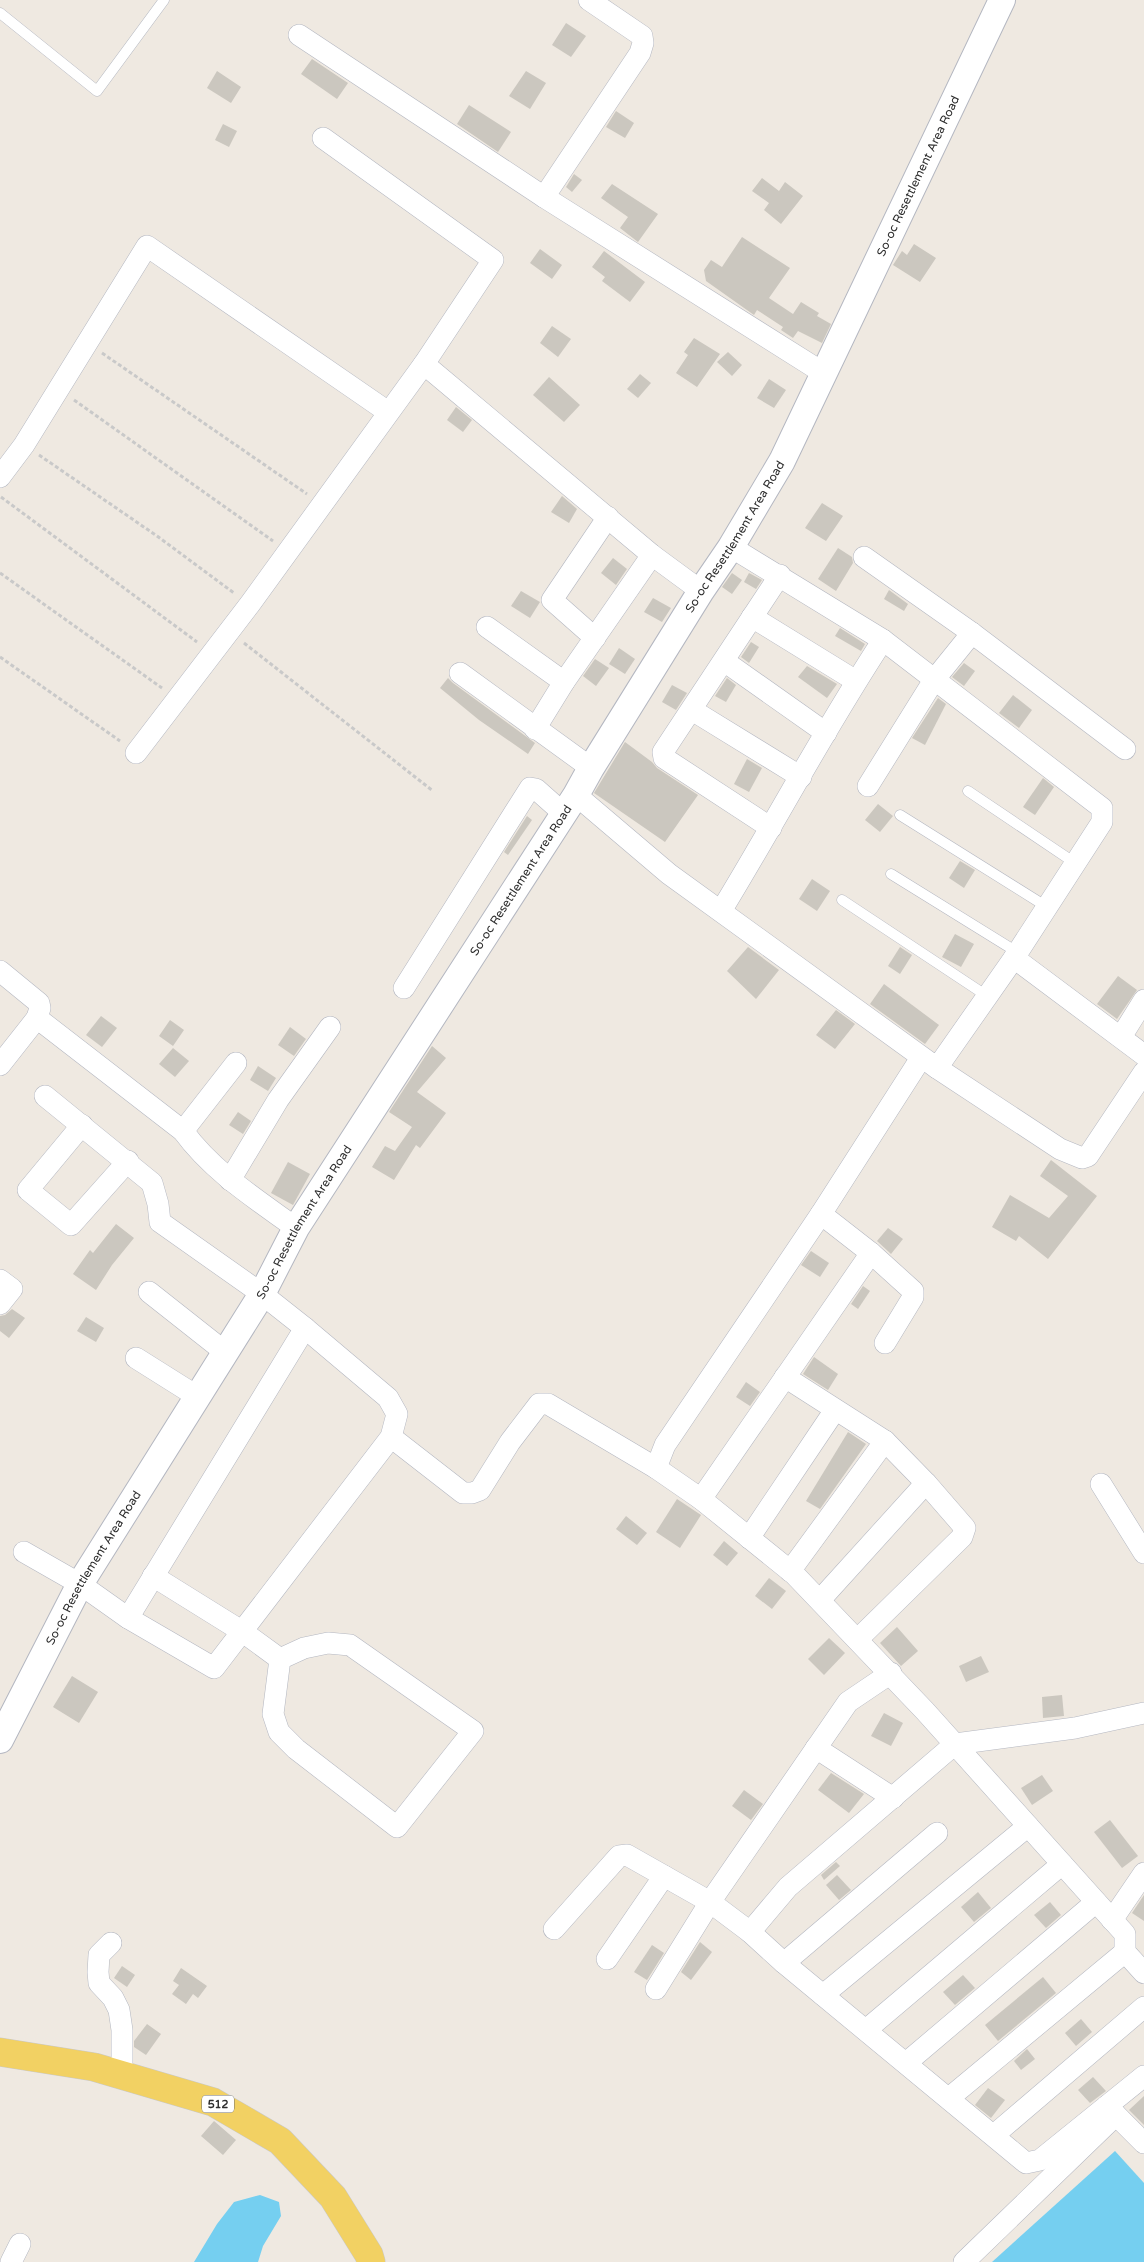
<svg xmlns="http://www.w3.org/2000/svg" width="1144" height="2262" viewBox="0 0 1144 2262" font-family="'Varela Round',sans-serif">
<rect width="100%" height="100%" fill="#efe9e1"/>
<g fill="#75cff0">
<polygon points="1115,2151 1144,2183 1144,2262 992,2262"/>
<polygon points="260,2195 279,2202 281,2216 263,2246 258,2262 194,2262 217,2224 234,2202"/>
</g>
<g fill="#cbc7bf">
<polygon points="566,23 586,36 571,57 552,45"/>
<polygon points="312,59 348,83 337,99 301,74"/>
<polygon points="217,71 241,87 231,103 207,88"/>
<polygon points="526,71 546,83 530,109 509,96"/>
<polygon points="469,105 511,132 498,152 457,124"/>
<polygon points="616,111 634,123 625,138 606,127"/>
<polygon points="223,124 237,131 229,147 215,140"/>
<polygon points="574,174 582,180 572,192 566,187"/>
<polygon points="762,178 779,191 785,182 803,196 781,224 764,210 769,203 752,191"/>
<polygon points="612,184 658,214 638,242 620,228 628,217 601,198"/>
<polygon points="742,237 790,268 769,298 793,314 801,302 819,313 817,316 831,324 822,343 798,331 793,338 781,330 783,327 757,310 754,315 706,281 704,270 711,260 722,267"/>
<polygon points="914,244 936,258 920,282 893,265 902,251 907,255"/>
<polygon points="540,249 562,265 552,279 530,263"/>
<polygon points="604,251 645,282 630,302 602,281 605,277 592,267"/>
<polygon points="552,326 571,339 558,357 540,343"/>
<polygon points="694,338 720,354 697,387 676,373 688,355 684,352"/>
<polygon points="728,352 742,365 732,376 717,362"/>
<polygon points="640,374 651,383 638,398 627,389"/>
<polygon points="549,377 580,405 564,422 533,395"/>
<polygon points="769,379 786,390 774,408 757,398"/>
<polygon points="456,407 472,420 463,432 447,420"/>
<polygon points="562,496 577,509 569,523 551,512"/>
<polygon points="822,503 843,516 826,541 805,528"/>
<polygon points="838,548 852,557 853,563 836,591 818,579"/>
<polygon points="613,558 627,569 616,585 601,573"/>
<polygon points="732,573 742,580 732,594 722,587"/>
<polygon points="749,573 762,580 756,589 744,582"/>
<polygon points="889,590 908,604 904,611 884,599"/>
<polygon points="521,591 540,602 530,618 511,606"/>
<polygon points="653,598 671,608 662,622 644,612"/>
<polygon points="840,628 865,644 861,651 835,636"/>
<polygon points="751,642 759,647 749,663 741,657"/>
<polygon points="619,648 635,659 625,674 609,664"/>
<polygon points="595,659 609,668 596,686 583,676"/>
<polygon points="964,663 975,671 964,686 952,677"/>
<polygon points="807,666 837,684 827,698 798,677"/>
<polygon points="448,678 453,683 535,743 528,754 479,720 440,688"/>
<polygon points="727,678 736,685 726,702 715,696"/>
<polygon points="672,685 687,693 676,710 662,702"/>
<polygon points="1013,695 1032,710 1019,728 999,713"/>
<polygon points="938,698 946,704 925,745 912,738"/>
<polygon points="625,742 652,762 657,768 698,795 665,842 594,793"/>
<polygon points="747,759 762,768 749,792 734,784"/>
<polygon points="1043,778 1054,787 1035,815 1023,807"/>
<polygon points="878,804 893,816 880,832 865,820"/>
<polygon points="527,816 532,820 508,855 504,852"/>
<polygon points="960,861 975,870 964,888 949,878"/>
<polygon points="812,879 830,891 817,911 799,899"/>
<polygon points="955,934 974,944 961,967 942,957"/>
<polygon points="748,947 779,970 756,999 727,971"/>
<polygon points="900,947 912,955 900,974 888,966"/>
<polygon points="1118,976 1137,990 1117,1019 1097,1004"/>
<polygon points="884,984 939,1025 925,1044 870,1004"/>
<polygon points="836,1010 855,1024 835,1049 816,1035"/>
<polygon points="101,1016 117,1028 102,1047 86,1035"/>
<polygon points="170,1020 184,1030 173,1046 159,1036"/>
<polygon points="290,1027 306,1039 294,1056 278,1045"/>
<polygon points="432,1046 446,1058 417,1092 446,1113 420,1148 416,1145 394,1180 372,1167 385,1146 395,1151 412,1127 389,1112"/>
<polygon points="173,1048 189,1061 175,1077 159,1064"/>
<polygon points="258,1066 276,1078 268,1091 250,1080"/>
<polygon points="238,1112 251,1121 243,1134 229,1125"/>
<polygon points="1051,1160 1097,1196 1048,1259 1019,1236 1016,1241 992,1227 1010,1195 1049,1218 1068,1196 1040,1176"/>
<polygon points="288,1162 310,1174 293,1205 271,1193"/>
<polygon points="116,1224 134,1238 112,1265 96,1290 73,1274 90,1250 93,1253"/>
<polygon points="888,1228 903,1239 891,1254 877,1241"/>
<polygon points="811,1251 829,1263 820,1277 801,1265"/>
<polygon points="863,1286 870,1291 858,1309 851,1304"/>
<polygon points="12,1309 25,1318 9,1338 0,1331 0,1316 5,1315"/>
<polygon points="86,1317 104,1328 96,1342 77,1331"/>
<polygon points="814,1357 838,1374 828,1390 803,1374"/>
<polygon points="746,1382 760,1392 750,1406 736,1397"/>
<polygon points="848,1432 866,1444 820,1509 806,1501"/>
<polygon points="677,1499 701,1515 680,1548 656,1532"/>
<polygon points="626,1516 647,1533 637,1545 616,1529"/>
<polygon points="724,1541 738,1553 727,1566 713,1555"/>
<polygon points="769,1578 786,1591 772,1609 755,1596"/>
<polygon points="897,1627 918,1651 901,1666 880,1643"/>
<polygon points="829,1638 845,1653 824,1675 808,1659"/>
<polygon points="981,1656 989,1672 966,1682 959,1666"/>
<polygon points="72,1676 98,1692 79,1723 53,1707"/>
<polygon points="1062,1695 1064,1716 1043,1718 1042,1697"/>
<polygon points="884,1713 903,1723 891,1746 871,1736"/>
<polygon points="831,1773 864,1794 849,1813 818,1790"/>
<polygon points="1042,1775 1053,1791 1032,1805 1021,1788"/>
<polygon points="744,1790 763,1804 751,1820 732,1806"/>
<polygon points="1110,1820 1138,1856 1122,1868 1094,1832"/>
<polygon points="836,1862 840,1866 824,1880 821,1875"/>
<polygon points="837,1875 851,1890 839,1900 826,1885"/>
<polygon points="978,1892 991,1908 974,1922 961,1907"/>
<polygon points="1144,1895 1144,1921 1132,1913"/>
<polygon points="1050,1902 1061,1915 1046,1928 1034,1915"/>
<polygon points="700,1942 712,1952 691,1980 681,1972"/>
<polygon points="652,1945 664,1953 647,1980 634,1972"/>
<polygon points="122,1966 135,1975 127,1987 114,1978"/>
<polygon points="181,1968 207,1986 198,1998 193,1994 186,2004 172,1994 179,1985 173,1981"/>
<polygon points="963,1975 975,1988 955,2005 943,1992"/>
<polygon points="1043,1977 1056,1993 998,2041 985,2025"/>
<polygon points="1081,2019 1092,2032 1076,2046 1065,2033"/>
<polygon points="147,2024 161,2034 146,2055 134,2047 134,2041"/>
<polygon points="1027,2049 1035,2059 1021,2070 1014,2061"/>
<polygon points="1093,2077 1106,2091 1090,2103 1078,2090"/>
<polygon points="988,2088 1005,2100 991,2118 975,2105"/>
<polygon points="1144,2096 1144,2125 1129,2110"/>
<polygon points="214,2121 236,2140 223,2155 201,2136"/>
</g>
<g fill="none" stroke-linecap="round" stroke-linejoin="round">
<g stroke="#b4b7c1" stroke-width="11">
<g id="service">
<polyline points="0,13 97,91 164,0"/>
<polyline points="968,791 1075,863"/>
<polyline points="900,815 1047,907"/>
<polyline points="891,874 1017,952"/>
<polyline points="842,900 987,996"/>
</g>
</g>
<g stroke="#b4b7c1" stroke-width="22">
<g id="minor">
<polyline points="299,35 544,197 825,374"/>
<polyline points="544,197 640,53 643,43 642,36 589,0"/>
<polyline points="424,364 652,555 701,591"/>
<polyline points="0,477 24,445 147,246 388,412"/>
<polyline points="864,557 972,633 1125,749"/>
<polyline points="752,617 856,681"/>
<polyline points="487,627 564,682"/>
<polyline points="595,638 552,600 608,517"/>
<polyline points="724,661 826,733"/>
<polyline points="460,673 591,768"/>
<polyline points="692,710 801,777"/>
<polyline points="535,729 564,682 652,555"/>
<polyline points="136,753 250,604 424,364 493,260 323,138"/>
<polyline points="868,786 934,680 972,633"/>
<polyline points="576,795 669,874 937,1068 1014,958 1102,822 1102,808 883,640 731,547"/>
<polyline points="771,828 664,758 663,752 780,575"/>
<path d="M 721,911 C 776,821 825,728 883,640"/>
<polyline points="1014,958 1144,1055"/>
<polyline points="0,971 39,1003 40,1008 37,1018"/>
<polyline points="404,988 530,788 536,789 563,813"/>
<polyline points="1121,1037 1144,1000"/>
<polyline points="921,1058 821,1214 665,1445 656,1468 701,1499 794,1574 925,1711 1125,1934 1125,1952 1144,1973"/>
<path d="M 0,1065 L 37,1018 L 183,1131 C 213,1172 256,1199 296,1228"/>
<polyline points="937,1068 1060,1149 1082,1158 1088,1156 1144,1072"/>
<polyline points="45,1096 152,1183 158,1204 160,1222 262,1294 305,1328 388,1398 397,1414 391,1437 214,1668 128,1618"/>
<polyline points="82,1125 28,1190 71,1225 128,1161"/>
<polyline points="183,1131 236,1063"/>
<polyline points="230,1180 278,1100 330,1027"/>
<polyline points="821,1214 871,1253 913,1291 913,1297 885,1343"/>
<polyline points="0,1280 12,1289 0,1304"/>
<polyline points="149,1292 225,1352"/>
<polyline points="136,1358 198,1397"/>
<polyline points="785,1377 885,1441 926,1483 965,1528 962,1537 858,1639"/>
<polyline points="391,1437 463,1493 472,1493 480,1490 510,1442 539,1404 548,1404 656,1468"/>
<polyline points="1101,1484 1144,1553"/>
<polyline points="701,1499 871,1253"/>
<polyline points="749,1538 835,1410"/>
<polyline points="24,1552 80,1584 128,1618 305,1328"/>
<polyline points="790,1571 885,1441"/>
<polyline points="153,1576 243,1632 280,1659"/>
<polyline points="820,1600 926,1483"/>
<polygon points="328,1643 350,1645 473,1731 397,1827 296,1749 279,1732 273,1714 280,1659 304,1648"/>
<polyline points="816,1748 893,1798"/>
<polyline points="1112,1920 1144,1873"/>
<polyline points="554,1929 619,1856 627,1855 710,1902 750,1932 784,1963 1026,2163 1040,2160 1144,2076"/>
<polyline points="750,1932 788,1887 955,1744 1075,1728 1144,1713"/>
<polyline points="111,1943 99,1955 98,1972 99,1983 113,1998 119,2010 122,2030 122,2074"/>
<polyline points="607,1959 664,1876"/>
<polyline points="784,1963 937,1833"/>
<polyline points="656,1989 710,1902 848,1702 891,1673"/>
<polyline points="823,1995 1028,1826"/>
<polyline points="866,2030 1062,1864"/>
<polyline points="906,2063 1096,1902"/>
<polyline points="949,2098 1125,1952"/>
<polyline points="1107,2106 1144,2143"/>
<polyline points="994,2135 1144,2007"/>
<polyline points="11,2262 20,2244"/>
<polyline points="964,2262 1116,2115"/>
</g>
</g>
<g stroke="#b4b7c1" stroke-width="28">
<g id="tertiary">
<path id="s1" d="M 0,1740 L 80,1584 L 262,1294 L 296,1228 L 576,795 L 591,768 L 701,591 L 731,547 L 782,461 L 1002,0"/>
</g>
</g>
<g stroke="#c9c9c9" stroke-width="29">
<polyline id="primary" points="0,2052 94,2067 213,2102 280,2141 333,2197 369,2255 371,2262"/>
</g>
<g stroke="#c9c9c9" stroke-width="3" stroke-dasharray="4 2.5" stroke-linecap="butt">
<polyline points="102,353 307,494"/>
<polyline points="74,400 273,541"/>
<polyline points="39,455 157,536 234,593"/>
<polyline points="1,497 197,642"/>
<polyline points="0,573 162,688"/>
<polyline points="244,643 433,791"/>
<polyline points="0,657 120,741"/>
</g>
<use href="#service" stroke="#fff" stroke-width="10"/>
<use href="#minor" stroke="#fff" stroke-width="21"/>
<use href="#tertiary" stroke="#fff" stroke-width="26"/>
<use href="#primary" stroke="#f2d163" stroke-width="28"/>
</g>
<g text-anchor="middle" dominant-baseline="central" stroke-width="4" stroke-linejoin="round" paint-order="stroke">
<rect fill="#fff" stroke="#6d6d6d" stroke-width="1" x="202" y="2095.5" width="32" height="17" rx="4"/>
<g font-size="11" font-weight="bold" fill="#2e2e2e">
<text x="218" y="2104">512</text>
</g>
<g font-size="12" fill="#2e2e2e" stroke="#fff">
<text stroke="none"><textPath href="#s1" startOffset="1816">So-oc Resettlement Area Road</textPath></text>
<text stroke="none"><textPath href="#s1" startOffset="1411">So-oc Resettlement Area Road</textPath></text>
<text stroke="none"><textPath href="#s1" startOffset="1006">So-oc Resettlement Area Road</textPath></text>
<text stroke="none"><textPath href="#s1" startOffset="601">So-oc Resettlement Area Road</textPath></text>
<text stroke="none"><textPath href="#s1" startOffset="196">So-oc Resettlement Area Road</textPath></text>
</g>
</g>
</svg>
